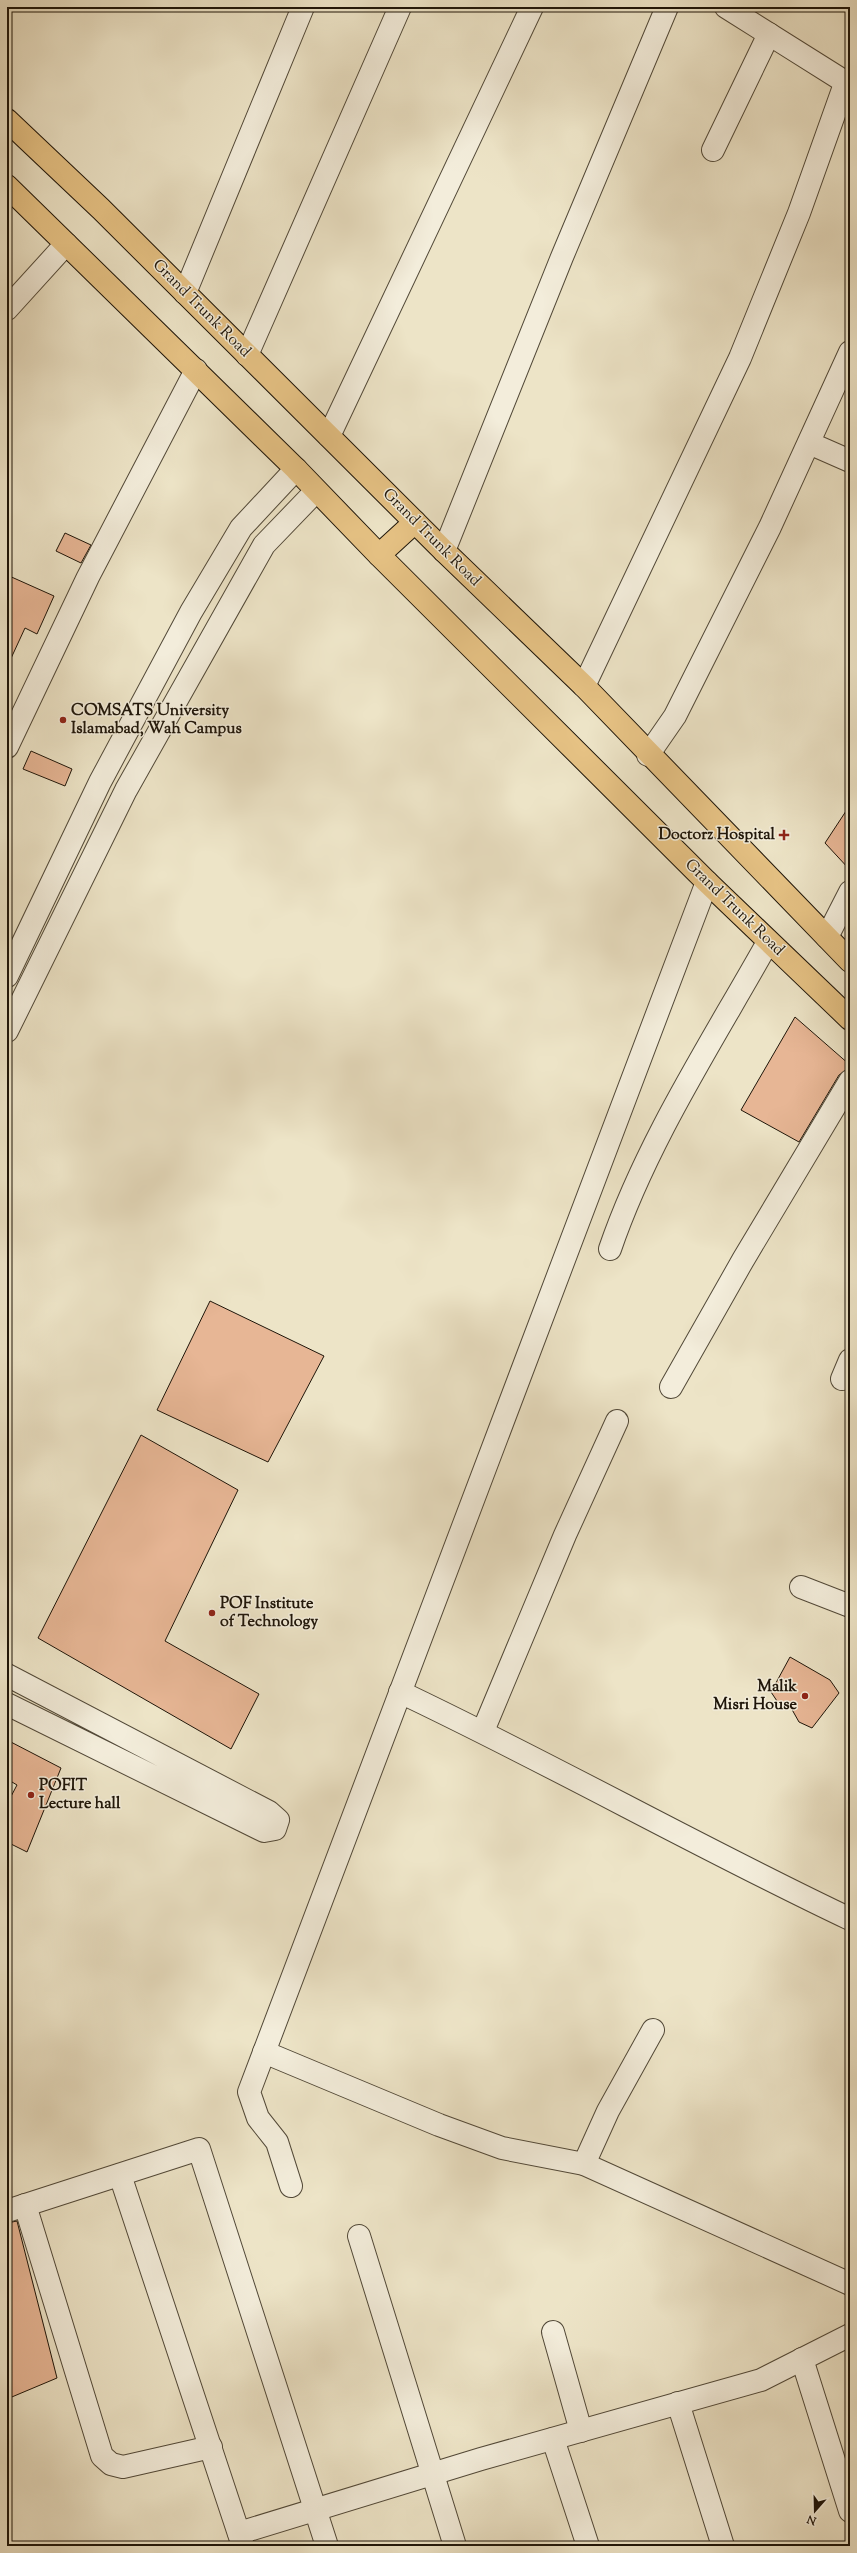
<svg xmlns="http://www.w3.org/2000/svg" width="857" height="2553" viewBox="0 0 857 2553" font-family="'Sorts Mill Goudy',serif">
<rect width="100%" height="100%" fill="#ede4c7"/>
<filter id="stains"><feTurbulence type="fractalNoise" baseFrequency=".005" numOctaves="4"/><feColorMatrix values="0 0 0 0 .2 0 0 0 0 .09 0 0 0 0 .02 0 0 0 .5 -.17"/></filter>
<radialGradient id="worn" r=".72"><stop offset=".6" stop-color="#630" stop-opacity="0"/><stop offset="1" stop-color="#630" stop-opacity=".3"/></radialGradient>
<g fill="#e7b695" stroke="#1e1509">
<polygon points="65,533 91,545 81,563 56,551"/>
<polygon points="7,575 54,596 37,634 25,628 7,667"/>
<polygon points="31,751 72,769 65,786 23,769"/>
<polygon points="850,805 850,870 825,843"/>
<polygon points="795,1017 850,1065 848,1069 839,1075 799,1142 741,1110"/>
<polygon points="210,1301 324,1356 268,1462 157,1410"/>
<polygon points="141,1435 238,1490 165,1641 259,1694 231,1749 38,1638"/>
<polygon points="790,1657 830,1680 839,1693 812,1728 799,1722 790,1706 779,1704 771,1692"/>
<polygon points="7,1740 61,1768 27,1852 7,1842 7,1804 17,1785 7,1779"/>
<polygon points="17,2221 57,2378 7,2399 7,2223"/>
</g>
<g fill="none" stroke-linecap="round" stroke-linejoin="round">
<g stroke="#524938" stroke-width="24">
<g id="minor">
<polyline points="726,7 850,85"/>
<polyline points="713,150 769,34"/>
<polyline points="185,293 303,7"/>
<polyline points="7,309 66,244"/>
<polyline points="247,355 400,7"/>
<polyline points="329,436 532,7"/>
<polyline points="809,443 850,461"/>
<polyline points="444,551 562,257 667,7"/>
<polyline points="584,686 740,358 799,213 846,81"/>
<polyline points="7,747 88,577 196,370"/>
<polyline points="648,755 675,716 770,527 850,352"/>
<polyline points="827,937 850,892"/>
<polyline points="7,976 100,782 191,612 241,528 296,469"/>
<polyline points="7,1031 126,790 264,545 316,491"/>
<path d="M 610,1249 C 647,1141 712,1042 768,942"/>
<polyline points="842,1379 850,1360"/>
<polyline points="671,1387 743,1260 850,1081"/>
<polyline points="801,1587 850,1606"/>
<polyline points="7,1675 269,1812 278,1820 275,1829 264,1831 7,1704"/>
<path d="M 400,1692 C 552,1764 698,1847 850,1919"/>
<polyline points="483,1731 565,1535 617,1421"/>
<polyline points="264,2052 439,2125 502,2148 584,2164 850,2284"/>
<polyline points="584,2164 608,2111 653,2030"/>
<polyline points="120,2175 243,2546"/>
<polyline points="291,2186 277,2142 258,2118 249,2092 707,882"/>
<polyline points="25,2205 102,2456 111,2464 123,2467 211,2447"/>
<polyline points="7,2211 199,2149 327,2546"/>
<polyline points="359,2236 455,2546"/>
<polyline points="553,2332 581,2431"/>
<polyline points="802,2359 850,2511"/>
<polyline points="678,2403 723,2546"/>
<polyline points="553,2439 588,2546"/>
<polyline points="239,2533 481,2459 761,2380 850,2335"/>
</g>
</g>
<g stroke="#1e1509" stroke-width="24">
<g id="highway">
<polyline points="7,120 101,209 444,551 584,686 850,961"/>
<polyline points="7,186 296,469 379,555 707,882 850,1019"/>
<polyline points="379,555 415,522"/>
</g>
</g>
<use href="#minor" stroke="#f3eddb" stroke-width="22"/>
<use href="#highway" stroke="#e6c284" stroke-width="22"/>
</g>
<g fill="#8f2418" stroke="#f3eddb" stroke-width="1.5">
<circle cx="63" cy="720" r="4"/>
<path d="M782 829h4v4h4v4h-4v4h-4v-4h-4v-4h4z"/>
<circle cx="212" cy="1613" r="4"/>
<circle cx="805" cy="1696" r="4"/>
<circle cx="31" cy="1795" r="4"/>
</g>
<g text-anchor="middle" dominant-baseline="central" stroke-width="3" stroke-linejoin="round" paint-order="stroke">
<g font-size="16" fill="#1e1509" stroke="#f3eddb">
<text transform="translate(201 309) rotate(45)">Grand Trunk Road</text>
<text transform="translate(431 538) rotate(45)">Grand Trunk Road</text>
<text transform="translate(734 908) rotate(44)">Grand Trunk Road</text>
</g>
<g font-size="16" font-weight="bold" fill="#1e1509" stroke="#f3eddb" text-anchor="start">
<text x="71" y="711">COMSATS University<tspan x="71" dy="18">Islamabad, Wah Campus</tspan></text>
<text x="775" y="835" text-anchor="end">Doctorz Hospital</text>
<text x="220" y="1604">POF Institute<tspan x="220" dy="18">of Technology</tspan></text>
<text x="797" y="1687" text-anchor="end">Malik<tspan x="797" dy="18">Misri House</tspan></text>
<text x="39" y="1786">POFIT<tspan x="39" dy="18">Lecture hall</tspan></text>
</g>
</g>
<rect width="857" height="2553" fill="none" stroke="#ede4c7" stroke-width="24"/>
<rect x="8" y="8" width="841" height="2537" fill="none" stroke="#1e1509" stroke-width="2"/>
<rect x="12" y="12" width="833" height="2529" fill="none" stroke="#1e1509"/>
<g transform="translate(815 2511) rotate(200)" stroke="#f3eddb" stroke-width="3" paint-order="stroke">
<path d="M0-3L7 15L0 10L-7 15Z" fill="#1e1509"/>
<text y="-6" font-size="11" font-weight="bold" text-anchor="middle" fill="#1e1509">N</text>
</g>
<rect width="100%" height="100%" filter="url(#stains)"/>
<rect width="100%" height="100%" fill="url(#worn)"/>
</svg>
